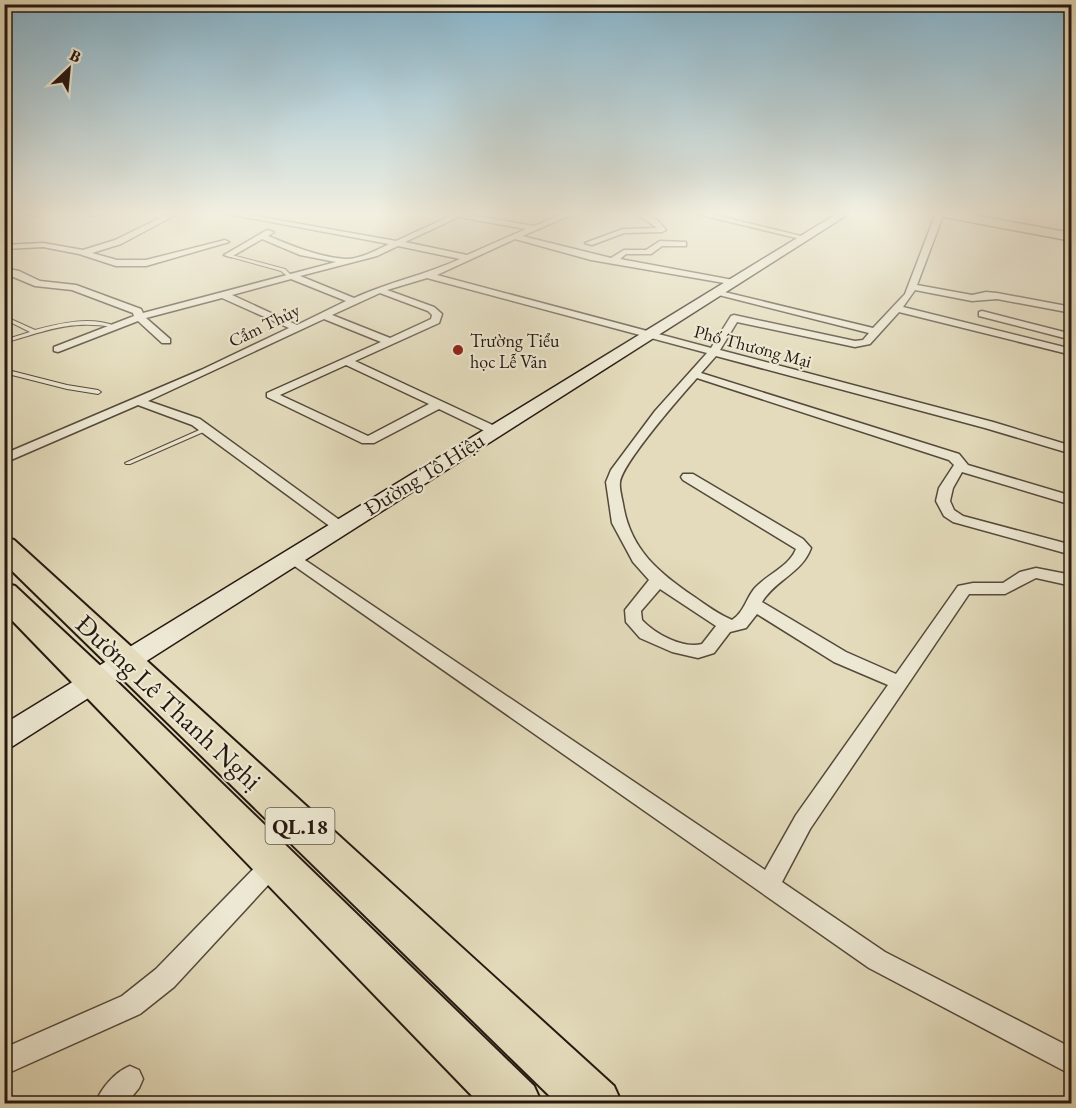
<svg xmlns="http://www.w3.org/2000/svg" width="1076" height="1108" viewBox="0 0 1076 1108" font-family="'EB Garamond',serif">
<rect width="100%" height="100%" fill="#e3dbbb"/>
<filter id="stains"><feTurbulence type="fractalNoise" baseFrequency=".00333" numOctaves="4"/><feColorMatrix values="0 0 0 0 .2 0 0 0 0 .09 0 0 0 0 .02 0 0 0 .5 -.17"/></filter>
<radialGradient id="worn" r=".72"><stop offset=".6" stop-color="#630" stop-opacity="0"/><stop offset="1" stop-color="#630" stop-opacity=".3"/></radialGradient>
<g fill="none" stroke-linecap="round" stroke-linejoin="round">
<g stroke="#55493b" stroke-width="2">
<g id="lane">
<polygon points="228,254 285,269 291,275 287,276 281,271 227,256 227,254"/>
<path d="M 4,316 L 35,330 C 60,323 91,316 115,326 L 113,327 C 69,320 46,331 4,343 L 4,340 L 30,332 L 4,319 Z"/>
<polygon points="4,369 67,385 98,390 101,392 98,394 67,389 4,373"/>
<polygon points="206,427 208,428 208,430 130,464 126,464 125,463"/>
</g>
</g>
<g stroke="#55493b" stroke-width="3">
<g id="street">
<polygon points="25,213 38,213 39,214 35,216"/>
<polygon points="88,213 111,213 91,216"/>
<polygon points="170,213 179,213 121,244 92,253 117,260 146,260 225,240 229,242 146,266 116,266 79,254 43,247 4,249 4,245 43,243 83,250 115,240"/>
<path d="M 223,213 L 239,213 L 396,241 L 450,216 L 444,213 L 459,213 L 534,226 L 566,213 L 576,213 L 522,236 L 611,258 L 624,250 L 646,250 L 660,241 L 686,242 L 686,246 L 662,246 L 651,254 L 626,254 L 620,259 L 733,280 L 736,281 L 736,285 L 591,260 L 515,239 L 437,275 L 711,348 L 731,316 L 734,315 L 855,341 L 863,340 L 869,333 L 711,293 L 716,290 L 873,328 L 905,294 L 936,213 L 944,213 L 917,285 L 972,295 L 986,292 L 997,293 L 1072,307 L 1072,313 L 997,299 L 972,301 L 915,290 L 903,307 L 1072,349 L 1072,355 L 899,312 L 870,344 L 855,347 L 737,322 L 720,350 L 993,422 L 1072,446 L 1072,454 L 985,428 L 716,356 L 701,373 L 959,454 L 968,465 L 1072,496 L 1072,505 L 962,472 L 953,488 L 950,501 L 954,510 L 963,516 L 1072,545 L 1072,555 L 953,522 L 944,516 L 936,501 L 939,488 L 954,465 L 949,460 L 697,378 C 681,396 623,462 620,482 C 619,488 622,498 623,504 C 630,549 658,572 693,596 C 706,605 718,614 732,620 C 744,612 746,599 754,589 C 767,574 789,567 796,549 L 683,480 L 681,477 L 683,474 L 693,474 L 803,539 L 811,548 C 802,573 775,580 762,602 L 846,652 L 896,674 L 958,586 L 973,583 L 1003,583 L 1020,572 L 1036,568 L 1072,575 L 1072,586 L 1036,578 L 1005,594 L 969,594 L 810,829 L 782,882 L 885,952 L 1072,1048 L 1072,1075 L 869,968 L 283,558 L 286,554 L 296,554 L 765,870 L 796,815 L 888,685 L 834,662 L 757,614 L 746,628 L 730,632 L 714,653 L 698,658 L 672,652 L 640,638 L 626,622 L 625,610 L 649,580 L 633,562 L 612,523 L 606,482 L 611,470 L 655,411 L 707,353 L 427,278 L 387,290 L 434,307 L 442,314 L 439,323 L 355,361 L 499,428 L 499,434 L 491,434 L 439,409 L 374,443 L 362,443 L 267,397 L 267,393 L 381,342 L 324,319 L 148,401 L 200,419 L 345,524 L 347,527 L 345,530 L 335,530 L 192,425 L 138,405 L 4,463 L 4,454 L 201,370 L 289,328 L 222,298 L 146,318 L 170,339 L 170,343 L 162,343 L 138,321 L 58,352 L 54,351 L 54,347 L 134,316 L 133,313 L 72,290 L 35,286 L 4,273 L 4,268 L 19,271 L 40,281 L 76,285 L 141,309 L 143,313 L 336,262 L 300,255 L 262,239 L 231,257 L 224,255 L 267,230 L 274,232 L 268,236 C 292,246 319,257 345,259 C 358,260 377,250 389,244 ZM 459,217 L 526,229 L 467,255 L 405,242 ZM 398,246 L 460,259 C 425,275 389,282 354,298 L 300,276 L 377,256 ZM 291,279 L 346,301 L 297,325 L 232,295 ZM 380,293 L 428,311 L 432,315 L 431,319 L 390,338 L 332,315 ZM 346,365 L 429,404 L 368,436 L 280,395 ZM 660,589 L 716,626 L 702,644 C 683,649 655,634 642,620 L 641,611 Z"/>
<path d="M 636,213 C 649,212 659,220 666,230 L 662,232 L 624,233 L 592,245 L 585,243 L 623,229 L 657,228 Z"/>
<polygon points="693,213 706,213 809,238 805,240"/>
<polygon points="982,311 1072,334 1072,340 979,316 979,312"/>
<polygon points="274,853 282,856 285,863 282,870 174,987 140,1014 4,1075 4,1048 122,996 156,969 266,856"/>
<path d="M 130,1066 L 139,1070 L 143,1079 L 139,1088 L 126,1104 L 95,1104 C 101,1088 115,1072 130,1066 Z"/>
</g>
</g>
<g stroke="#261810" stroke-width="3">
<polygon id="secondary" points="838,213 850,213 13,746 4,749 4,724"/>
</g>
<g stroke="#261810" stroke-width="3">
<polygon id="primary" points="938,213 962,213 1072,233 1072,241 944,217"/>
</g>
<g stroke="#261810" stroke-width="4">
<g id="highway">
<polygon points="4,537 14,540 614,1086 622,1104 558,1104 4,563"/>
<polygon points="4,583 15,586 107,672 534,1086 542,1104 480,1104 4,612"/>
</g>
</g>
<use href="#lane" fill="#ede8d3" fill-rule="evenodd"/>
<use href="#street" fill="#ede8d3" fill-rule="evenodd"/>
<use href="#secondary" fill="#ede8d3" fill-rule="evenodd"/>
<use href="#primary" fill="#e3dbbb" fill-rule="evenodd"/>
<use href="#highway" fill="#e3dbbb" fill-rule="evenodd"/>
</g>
<linearGradient id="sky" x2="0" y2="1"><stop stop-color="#87b7d0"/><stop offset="0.58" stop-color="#f2efe0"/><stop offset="1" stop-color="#f2efe0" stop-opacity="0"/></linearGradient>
<rect width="1076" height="368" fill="url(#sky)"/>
<circle fill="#8f2418" stroke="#ede8d3" stroke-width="2" cx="458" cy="350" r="6"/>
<g text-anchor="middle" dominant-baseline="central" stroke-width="4.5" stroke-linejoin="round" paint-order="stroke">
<g font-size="18" fill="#261810" stroke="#ede8d3">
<text transform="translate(264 325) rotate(-26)">Cẩm Thủy</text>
<text transform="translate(753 346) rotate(15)">Phố Thương Mại</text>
</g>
<g font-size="18" fill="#261810" stroke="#ede8d3" text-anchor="start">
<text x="470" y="340">Trường Tiểu<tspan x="470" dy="21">học Lễ Văn</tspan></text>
</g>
<rect fill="#ede8d3" stroke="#62564a" stroke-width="1.5" x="265.5" y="808" width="69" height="36" rx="4.5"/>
<g font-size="21" font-weight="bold" fill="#261810">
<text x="300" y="826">QL.18</text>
</g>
<g font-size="22" fill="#261810" stroke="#ede8d3">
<text transform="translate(424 474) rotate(-32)">Đường Tô Hiệu</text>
</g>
<g font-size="27" fill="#261810" stroke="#ede8d3">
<text transform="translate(169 702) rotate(43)">Đường Lê Thanh Nghị</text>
</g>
</g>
<rect width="1076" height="1108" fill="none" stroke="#e3dbbb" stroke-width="24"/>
<rect x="6" y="6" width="1064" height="1096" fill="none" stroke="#261810" stroke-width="3"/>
<rect x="12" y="12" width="1052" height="1084" fill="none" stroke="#261810" stroke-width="1.5"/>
<g transform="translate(69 69) rotate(26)" stroke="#ede8d3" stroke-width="4.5" paint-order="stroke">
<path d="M0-4.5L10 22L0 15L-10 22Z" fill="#261810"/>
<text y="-9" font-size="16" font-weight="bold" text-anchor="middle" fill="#261810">B</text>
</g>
<rect width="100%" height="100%" filter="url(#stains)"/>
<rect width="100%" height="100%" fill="url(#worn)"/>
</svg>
